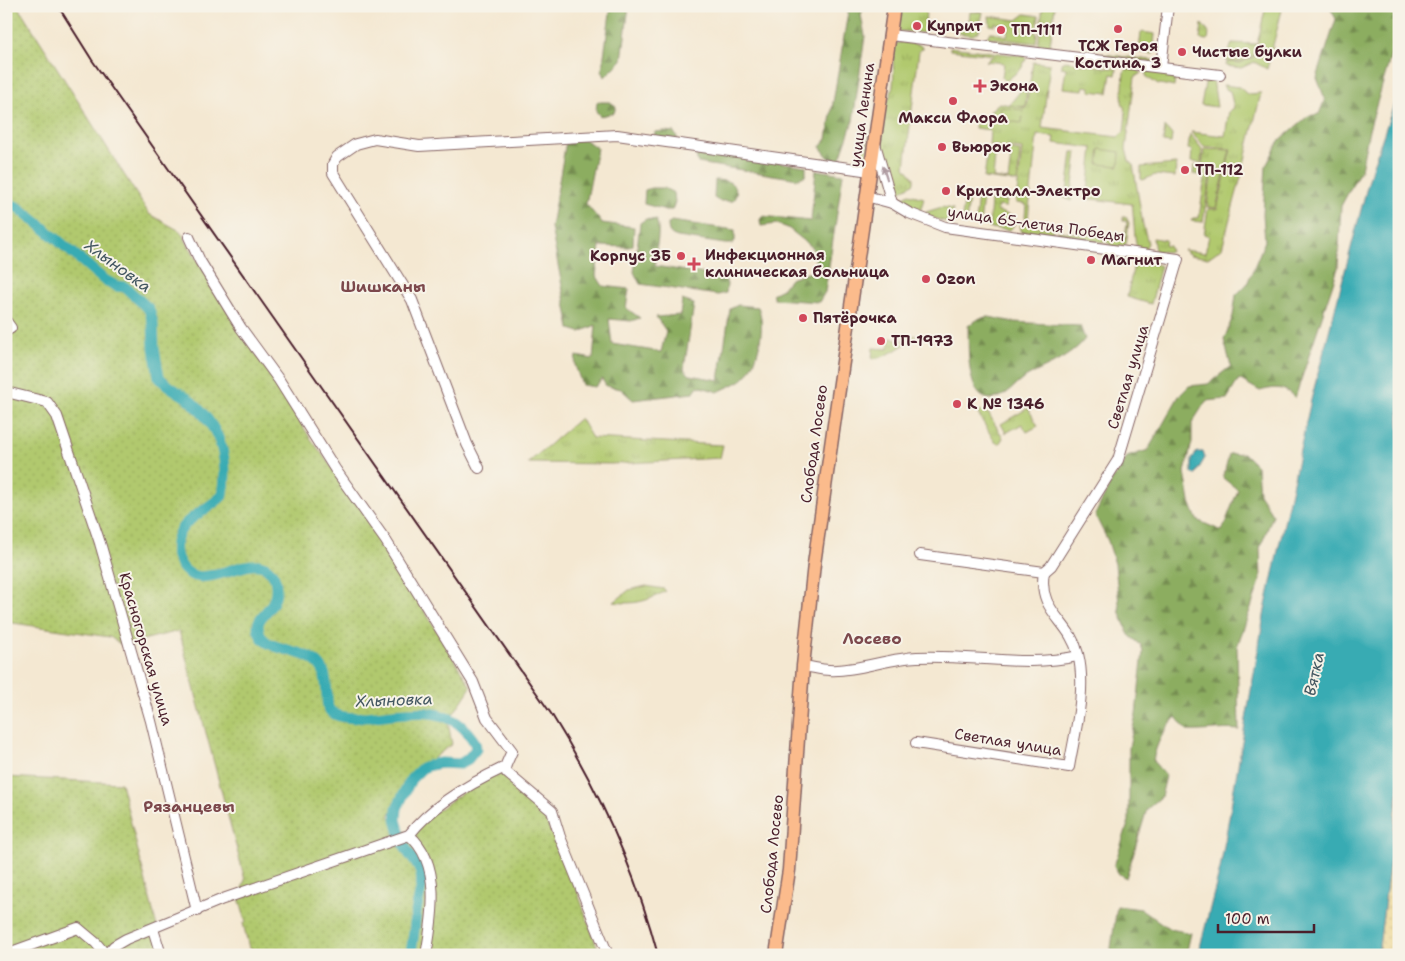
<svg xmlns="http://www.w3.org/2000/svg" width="1405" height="961" viewBox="0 0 1405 961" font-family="'Shantell Sans',sans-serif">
<defs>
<pattern id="grass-tufts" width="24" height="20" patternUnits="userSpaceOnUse" patternTransform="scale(1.25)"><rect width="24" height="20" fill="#b1c96e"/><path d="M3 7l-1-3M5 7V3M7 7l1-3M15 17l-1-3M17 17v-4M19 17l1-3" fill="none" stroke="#9aac5f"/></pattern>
<pattern id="forest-firs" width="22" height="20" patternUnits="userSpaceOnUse" patternTransform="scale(1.25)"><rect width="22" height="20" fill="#8cad61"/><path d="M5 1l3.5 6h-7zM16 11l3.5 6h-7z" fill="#748c50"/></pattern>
<pattern id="sand-dots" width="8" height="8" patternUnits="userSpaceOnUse" patternTransform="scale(1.25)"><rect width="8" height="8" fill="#eeda9e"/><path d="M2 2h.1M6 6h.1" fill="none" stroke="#cebb88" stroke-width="1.8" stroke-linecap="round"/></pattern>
<pattern id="garden-dots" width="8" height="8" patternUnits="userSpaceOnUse" patternTransform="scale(1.25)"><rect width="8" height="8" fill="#b1c96e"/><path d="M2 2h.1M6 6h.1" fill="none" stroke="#9aac5f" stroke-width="1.8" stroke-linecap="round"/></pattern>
</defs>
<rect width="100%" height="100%" fill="#f7f3e8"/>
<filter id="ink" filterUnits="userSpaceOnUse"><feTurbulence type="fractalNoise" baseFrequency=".02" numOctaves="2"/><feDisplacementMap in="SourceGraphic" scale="10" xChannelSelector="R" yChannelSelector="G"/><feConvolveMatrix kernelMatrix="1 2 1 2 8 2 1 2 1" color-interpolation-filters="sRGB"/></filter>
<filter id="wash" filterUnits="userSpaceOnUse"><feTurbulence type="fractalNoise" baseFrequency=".0096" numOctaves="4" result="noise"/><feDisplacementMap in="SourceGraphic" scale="20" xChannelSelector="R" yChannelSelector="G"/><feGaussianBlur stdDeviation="1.12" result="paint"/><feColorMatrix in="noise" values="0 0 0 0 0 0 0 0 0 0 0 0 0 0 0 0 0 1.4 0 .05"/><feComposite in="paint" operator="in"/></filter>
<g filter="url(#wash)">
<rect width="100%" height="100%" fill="#f4e8d2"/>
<g fill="url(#grass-tufts)" stroke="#7e744c">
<polygon points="898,6 926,6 925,33 897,31"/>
<polygon points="1043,6 1055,6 1050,46 1038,45"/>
<polygon points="1266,6 1283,6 1267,69 1254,62 1241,68 1226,66 1227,62 1239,63 1254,57"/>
<polygon points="970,12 983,12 979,31 973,35 956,33 957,27 968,28"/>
<polygon points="1025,14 1039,16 1037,28 1031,30 1037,33 1036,43 987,37 990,32 1007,36 1009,26 995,23 995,26 990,25 989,16 1017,20"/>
<polygon points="1202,24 1209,33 1208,40 1200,39"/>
<polygon points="987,39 1050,47 1050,48 990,43"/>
<path d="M 901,42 L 920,45 L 923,48 L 919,51 L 905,167 L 914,178 L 914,183 L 899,192 L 894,189 C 886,163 876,137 884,110 C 887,101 892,94 893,85 C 895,70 891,59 895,44 Z"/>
<polygon points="1232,43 1256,44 1253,56 1239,62 1226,61"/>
<polygon points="950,47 1024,56 1026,59 1021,69 1006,81 1002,78 1004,63 986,61 994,55 950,50"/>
<polygon points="1094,53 1159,61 1157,63 1093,55"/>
<polygon points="1065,61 1117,69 1116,75 1111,74 1108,93 1090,91 1090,87 1084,86 1083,90 1063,88 1066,68 1061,67 1061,63"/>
<path d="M 1033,62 L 1050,64 L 1042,128 L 1118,137 L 1124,132 L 1126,113 L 1122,102 L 1124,72 L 1127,69 L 1138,70 L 1141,73 L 1135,77 L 1126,149 L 1129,161 L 1133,164 L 1143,225 L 1148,243 L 1144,251 L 1138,250 C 1134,243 1134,215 1132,204 L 1084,198 L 1088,190 L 1093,148 L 1054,143 L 1055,137 L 1037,135 L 1028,219 L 1025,218 L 1026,204 L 1016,203 L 1022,149 L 989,145 L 990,130 L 975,128 L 976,120 L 990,122 L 991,110 L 999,103 L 1026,108 Z"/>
<polygon points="1147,71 1169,73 1170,78 1175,79 1174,87 1160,84 1158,85 1146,76"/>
<polygon points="1206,78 1213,79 1217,107 1201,105"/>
<polygon points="1223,85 1239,87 1247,94 1261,93 1242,172 1226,170 1231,149 1204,147 1191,132 1225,136 1229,111 1234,108 1230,91 1225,89"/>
<polygon points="1023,88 1027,89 1025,107 1009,105"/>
<polygon points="1165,127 1172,135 1171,143 1163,142"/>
<polygon points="1190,134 1202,149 1201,163 1191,162 1192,150 1188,149"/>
<polygon points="870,135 865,169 855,168"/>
<polygon points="992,147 994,147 993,156 995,157 993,178 1008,180 1011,157 1004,156 1004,151 1000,150 1000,148 1020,151 1017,182 984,178 988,149 991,149"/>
<polygon points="1204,149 1230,150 1216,208 1207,207 1212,170 1210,166 1202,166"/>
<polygon points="1072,152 1077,152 1071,201 1063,197 1067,193"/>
<polygon points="1176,164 1175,177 1155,175 1143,180 1141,179 1141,167"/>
<polygon points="1194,166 1209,167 1211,170 1203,222 1191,221 1193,218 1199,218 1205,176 1193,174"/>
<polygon points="1226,172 1242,173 1222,248 1208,258 1190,255 1184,250 1205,253 1209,236 1204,234 1208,209 1217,209"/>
<polygon points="909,194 924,198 921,209 918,213 903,208 899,200"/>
<polygon points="978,196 983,197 980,224 975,223"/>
<polygon points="965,197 969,198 966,224 963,225 961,222"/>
<polygon points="991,200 1007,201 1006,207 998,206 997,211 1014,217 1014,225 1010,230 989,228"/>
<polygon points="942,207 953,209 951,223 926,216 926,212"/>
<polygon points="1123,217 1126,217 1129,223 1126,244 1120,247 1109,246 1110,243 1070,238 1069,241 1057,236 1058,231 1125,239 1127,221 1123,221"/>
<polygon points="1024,221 1029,222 1029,225 1053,228 1052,236 1022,233 1020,226"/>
<polygon points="1153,238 1166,240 1165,246 1169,246 1171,252 1155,251"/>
<polygon points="1135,259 1161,266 1151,304 1127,297"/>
<path d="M 906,334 L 916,336 L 915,340 C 901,344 889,358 872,359 L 873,348 L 888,349 L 890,338 L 905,340 Z"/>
<polygon points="1028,408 1038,426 1027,432 1022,424 1006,433 1001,424"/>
<polygon points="981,411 989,414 1003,438 999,444 995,442 978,414"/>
<polygon points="580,418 592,438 723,445 720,458 611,464 528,463"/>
<path d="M 646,586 L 664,589 L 666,591 C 648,601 635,605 614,602 L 629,590 Z"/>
</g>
<g fill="url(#forest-firs)" stroke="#6b6646">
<polygon points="611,6 629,6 622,60 605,77 602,70"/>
<polygon points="849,6 864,6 861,15 865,36 853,121 839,161 829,158 820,147 827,139"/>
<path d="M 1329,6 L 1399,6 L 1399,28 L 1369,130 L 1361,169 L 1341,206 L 1338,268 L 1295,398 C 1284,386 1275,387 1260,391 L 1239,379 L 1227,399 L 1206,401 L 1192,423 L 1192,442 L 1185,472 L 1190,502 L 1197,520 L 1222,531 L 1238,490 L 1223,478 L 1229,454 L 1244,453 L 1257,466 L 1259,494 L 1273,515 L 1260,548 L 1261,579 L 1237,647 L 1239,730 C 1221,728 1205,732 1187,731 L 1176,717 C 1164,729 1156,744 1153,761 L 1166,776 L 1161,797 L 1147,809 L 1126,878 L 1119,874 L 1114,866 L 1129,821 L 1129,747 L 1136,714 L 1143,652 L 1141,645 L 1129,635 L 1120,613 L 1115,564 L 1108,541 L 1095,515 L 1112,480 L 1127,457 L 1148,450 L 1179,396 L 1189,386 L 1208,384 L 1231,366 L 1224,340 L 1233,316 L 1236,295 L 1247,284 L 1265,241 L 1263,214 L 1266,166 L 1279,141 L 1308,116 L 1319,114 L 1325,99 L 1317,78 L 1336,19 Z"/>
<polygon points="597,102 610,102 616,106 614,113 600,116 596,111"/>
<polygon points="664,131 674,132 678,139 654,137 655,132"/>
<path d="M 584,139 L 597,148 L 586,204 L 602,223 L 634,227 L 633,245 L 629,247 L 600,246 L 596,275 L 603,286 L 629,289 L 626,308 L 640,318 L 631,321 L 609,319 L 612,344 L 661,352 L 666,331 L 656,317 L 680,315 L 682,300 L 694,304 L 684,369 L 690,375 L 719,380 L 730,309 L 738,305 L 758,307 C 766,324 759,361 746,376 C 740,383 727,387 718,392 L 698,386 L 693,393 L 633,400 L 621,389 L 606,386 L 602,379 L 595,387 L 582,385 L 575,365 L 576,356 L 593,359 L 596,325 L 580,332 L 570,329 L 551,227 L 566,141 Z"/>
<polygon points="700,151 806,166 806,175 798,179 698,163 696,155"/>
<polygon points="816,170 843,174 825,292 819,302 774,299 772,294 782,289 790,279 811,272 816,258 812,247 788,228 777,224 761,226 760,220 762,216 811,221"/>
<path d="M 715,180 C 727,181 733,180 737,193 L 733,201 L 719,201 L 714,198 Z"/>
<polygon points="651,188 664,188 674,193 675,202 672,210 666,210 644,204 645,190"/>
<path d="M 646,219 L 656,220 C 662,232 654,252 655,266 L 724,277 L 727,284 L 726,293 L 718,295 L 640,284 L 634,272 L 640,223 Z"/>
<path d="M 671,221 L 735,230 L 735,241 L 732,244 L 725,244 L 678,237 C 670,235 668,232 668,224 Z"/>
<path d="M 989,317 L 1014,322 L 1080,326 L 1085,339 C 1068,360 1047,365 1025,378 C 1015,384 1009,394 997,398 C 964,407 969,344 968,326 L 980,318 Z"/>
<polygon points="1117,906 1141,909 1170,929 1191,933 1186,955 1110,955"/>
</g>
<polygon fill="url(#sand-dots)" stroke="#9c7c64" points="1399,786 1399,955 1378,955"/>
<g fill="url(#garden-dots)" stroke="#7e744c">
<path d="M 6,6 L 18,6 L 149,214 L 180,231 L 235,322 L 311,439 L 364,512 L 471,687 L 448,722 L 452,744 C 421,767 407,780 389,816 L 409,835 L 422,821 L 495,770 L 536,799 L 575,885 L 600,955 L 254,955 L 252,948 L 249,948 L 243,923 L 246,922 L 239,898 L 245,880 L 179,631 L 122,645 L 110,637 L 6,622 Z"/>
<polygon points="6,777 121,783 164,955 6,955"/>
</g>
<g fill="#b1c96e" stroke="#7e744c">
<polygon points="1141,32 1155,34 1153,54 1139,52"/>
<polygon points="1001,107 1023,110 1022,123 999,120"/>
<polygon points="1100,149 1120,152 1119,166 1098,164"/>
</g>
<g fill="#39abb3" stroke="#42656f">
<polygon points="1399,90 1399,786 1378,955 1198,955 1220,869 1265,610 1311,400 1372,168"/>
<polygon points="1197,452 1203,452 1205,458 1195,475 1192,473 1192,459"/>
</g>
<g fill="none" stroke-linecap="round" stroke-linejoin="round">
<g stroke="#39abb3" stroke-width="11">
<path d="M 6,202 L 19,208 L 39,224 L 103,279 L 116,286 L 125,287 L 149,309 L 153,323 L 154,348 L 159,377 C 167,387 178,391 187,398 C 219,425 230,455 223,495 C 211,508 192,514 182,528 C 176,536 174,548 177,557 C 194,604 246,550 268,569 C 279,577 278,597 270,607 C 263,617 253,621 261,636 C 270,653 311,647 323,670 C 328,681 326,696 328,708 C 347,737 432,687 468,733 C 472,738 476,742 476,749 L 468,759 L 460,764 L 441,763 L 430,765 L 422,768 L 411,779 L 397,808 L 396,820 L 400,834"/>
<path d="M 403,841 C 406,855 418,861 421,874 C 424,888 417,900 416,913 C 414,928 414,940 410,955"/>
</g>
</g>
</g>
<g filter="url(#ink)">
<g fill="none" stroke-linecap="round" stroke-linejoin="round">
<g stroke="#866565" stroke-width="12">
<g id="minor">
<polyline points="890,35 1220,75"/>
<polyline points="1161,67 1168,6"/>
<polyline points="875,144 892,203"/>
<polyline points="866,196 892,203 909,213 945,227 1178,259 1118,460 1051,566 1044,572"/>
<polyline points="189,237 200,261 241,328 279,380 335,469 386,541 473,682 487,718 512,751 505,767 507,773 552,811 560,837 608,955"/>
<polyline points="6,321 11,328 6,331"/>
<polyline points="6,392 47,402 57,416 100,543 151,721 197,911"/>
<polyline points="479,468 467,444 412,300 333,173 333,164 337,157 356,144 375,139 419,146 617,135 870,171"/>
<path d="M 803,666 C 812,667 821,670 829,670 C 853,672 890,658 917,657 C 970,654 1026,668 1078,656"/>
<path d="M 916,743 L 1069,767 C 1075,731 1087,690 1078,654 C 1070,620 1037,612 1044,572 L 920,555"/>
<path d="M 409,835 C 442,863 433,917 426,955"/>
<polyline points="153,929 161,955"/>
<polyline points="6,954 78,928 96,943 106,955"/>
<path d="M 106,955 L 114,946 L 126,939 L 223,899 L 409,835 C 432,805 471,783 505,767"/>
</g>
</g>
<g stroke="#866565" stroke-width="15">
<polyline id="major" points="776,955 789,870 803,666 814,564 894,6"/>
</g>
<use href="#minor" stroke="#fff" stroke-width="10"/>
<use href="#major" stroke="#fbbb8c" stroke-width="12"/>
<path stroke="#4a1f2b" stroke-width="2" d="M 58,6 L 92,60 L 552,715 C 599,790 635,869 658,955"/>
</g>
<defs><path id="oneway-solid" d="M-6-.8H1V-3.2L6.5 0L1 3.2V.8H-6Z" transform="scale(1.25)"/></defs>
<use fill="#ae9aa0" href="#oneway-solid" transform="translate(885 173) rotate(-108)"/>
</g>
<g fill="#d1495b" stroke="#f7f3e8" stroke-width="2">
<circle cx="917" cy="26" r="5"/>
<circle cx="1118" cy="29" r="5"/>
<circle cx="1001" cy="30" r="5"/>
<circle cx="1182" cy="52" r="5"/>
<path d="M977.5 78.5h5v5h5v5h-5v5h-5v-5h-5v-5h5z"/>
<circle cx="953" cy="101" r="5"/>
<circle cx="942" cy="147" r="5"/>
<circle cx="1185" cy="170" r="5"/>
<circle cx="946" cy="191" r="5"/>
<circle cx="681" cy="256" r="5"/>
<circle cx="1091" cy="260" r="5"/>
<path d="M691.5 256.5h5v5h5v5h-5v5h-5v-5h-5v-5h5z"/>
<circle cx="926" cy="279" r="5"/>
<circle cx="803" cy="318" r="5"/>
<circle cx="881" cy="341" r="5"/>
<circle cx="957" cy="404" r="5"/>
</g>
<g text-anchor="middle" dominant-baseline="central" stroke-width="4" stroke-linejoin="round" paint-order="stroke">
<g font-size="15" font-weight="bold" fill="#4a1f2b" stroke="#f7f3e8" text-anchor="start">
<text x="927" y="26">Куприт</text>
<text x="1011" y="30">ТП-1111</text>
<text x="1118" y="46" text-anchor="middle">ТСЖ Героя<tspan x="1118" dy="17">Костина, 3</tspan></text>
<text x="1192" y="52">Чистые булки</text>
<text x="990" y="86">Экона</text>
<text x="953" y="118" text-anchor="middle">Макси Флора</text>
<text x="952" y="147">Вьюрок</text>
<text x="1195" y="170">ТП-112</text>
<text x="956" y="191">Кристалл-Электро</text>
<text x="705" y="255">Инфекционная<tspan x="705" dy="17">клиническая больница</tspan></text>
<text x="671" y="256" text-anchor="end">Корпус 3Б</text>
<text x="1101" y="260">Магнит</text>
<text x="936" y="279">Ozon</text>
<text x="813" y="318">Пятёрочка</text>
<text x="891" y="341">ТП-1973</text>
<text x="967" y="404">К № 1346</text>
</g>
<g font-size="15" fill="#4a1f2b" stroke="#f7f3e8">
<text transform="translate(862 115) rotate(-82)">улица Ленина</text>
<text transform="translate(1036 224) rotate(8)">улица 65-летия Победы</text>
<text transform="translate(1128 377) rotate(-73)">Светлая улица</text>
<text transform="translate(814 444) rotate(-82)">Слобода Лосево</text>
<text transform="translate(146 649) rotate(74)">Красногорская улица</text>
<text transform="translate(1008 742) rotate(9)">Светлая улица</text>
<text transform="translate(772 854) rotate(-84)">Слобода Лосево</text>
</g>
<g font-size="16" font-style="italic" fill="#435761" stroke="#f7f3e8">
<text transform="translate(118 266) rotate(36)">Хлыновка</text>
<text transform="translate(1314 674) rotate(-78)">Вятка</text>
<text transform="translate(394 700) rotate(-2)">Хлыновка</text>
</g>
<g font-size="16" font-weight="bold" fill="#7c484c" stroke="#f7f3e8">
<text x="383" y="286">Шишканы</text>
<text x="872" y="638">Лосево</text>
<text x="189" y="806">Рязанцевы</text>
</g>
</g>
<rect width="1405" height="961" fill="none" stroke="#f7f3e8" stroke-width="25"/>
<path d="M1218 924v8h96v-8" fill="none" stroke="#4a1f2b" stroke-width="2.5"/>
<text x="1225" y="924" font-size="15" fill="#4a1f2b" stroke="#f7f3e8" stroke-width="4" paint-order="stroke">100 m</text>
</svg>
